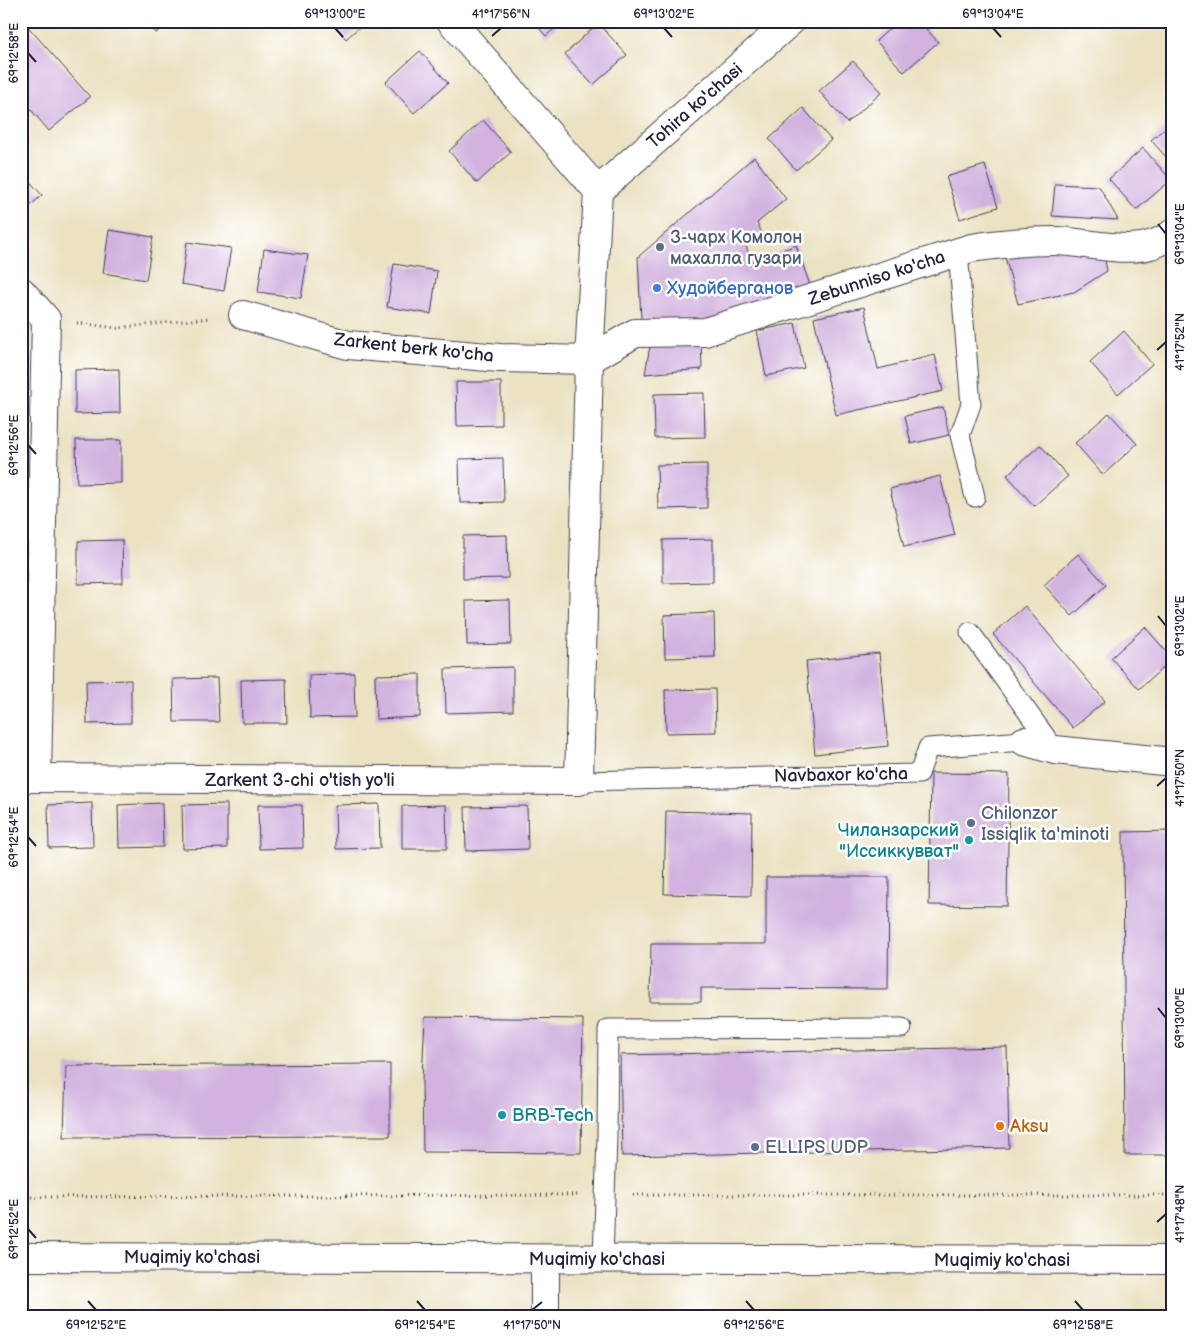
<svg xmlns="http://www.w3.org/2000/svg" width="1194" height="1338" viewBox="0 0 1194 1338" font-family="'Balsamiq Sans',sans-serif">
<rect width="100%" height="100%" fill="#fff"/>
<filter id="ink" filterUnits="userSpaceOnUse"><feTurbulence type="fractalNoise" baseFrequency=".02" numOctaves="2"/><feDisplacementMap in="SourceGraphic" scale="10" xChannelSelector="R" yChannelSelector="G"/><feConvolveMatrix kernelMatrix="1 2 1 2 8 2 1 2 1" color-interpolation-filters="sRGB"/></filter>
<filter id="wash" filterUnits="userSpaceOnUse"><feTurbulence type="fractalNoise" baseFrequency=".0096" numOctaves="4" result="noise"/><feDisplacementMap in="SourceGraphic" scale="20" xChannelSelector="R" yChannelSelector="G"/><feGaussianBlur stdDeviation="1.12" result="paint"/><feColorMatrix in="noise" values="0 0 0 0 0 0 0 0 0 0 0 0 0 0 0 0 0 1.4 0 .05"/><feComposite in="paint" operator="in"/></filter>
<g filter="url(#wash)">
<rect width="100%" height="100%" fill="#ebe2c2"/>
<g id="blocks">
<g fill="#d2b3e0">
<polygon points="23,21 90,97 49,131 21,98 21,23"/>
<polygon points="145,21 169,21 156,33"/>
<polygon points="331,21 366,21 346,39"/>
<polygon points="533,21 563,21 546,36"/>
<polygon points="898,21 919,21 938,42 904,72 876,41"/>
<polygon points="598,23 627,55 593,85 565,54"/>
<polygon points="420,51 448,83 414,113 386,82"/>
<polygon points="853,61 882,92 847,123 819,91"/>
<polygon points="803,108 831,140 796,170 769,139"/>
<polygon points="483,120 511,152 477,183 449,151"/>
<polygon points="1173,121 1173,165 1151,140"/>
<polygon points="1143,148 1171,180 1136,210 1109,179"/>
<polygon points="754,157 786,199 757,223 763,235 746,246 752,262 796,245 812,291 725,321 641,319 638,257"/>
<polygon points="985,165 998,207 960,219 946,177"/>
<polygon points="21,172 42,195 21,214"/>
<polygon points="1055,184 1099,186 1118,220 1052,216"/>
<polygon points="109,230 153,237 146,280 103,273"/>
<polygon points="187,242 231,248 224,291 181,284"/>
<polygon points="1057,247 1104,255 1107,271 1074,292 1018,304 1005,257"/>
<polygon points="264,249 308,255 301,298 258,292"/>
<polygon points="394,264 437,271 431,314 387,307"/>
<polygon points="864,307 878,369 935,355 943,391 836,415 814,318"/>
<polygon points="795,323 804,368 766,376 757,331"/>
<polygon points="1124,331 1152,364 1118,394 1090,362"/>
<polygon points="651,340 701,340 702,369 645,374"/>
<polygon points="119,369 120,413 75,414 75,370"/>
<polygon points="456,382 501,382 501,425 457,426"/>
<polygon points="704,393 705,437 655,438 654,394"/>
<polygon points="943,407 949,435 911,444 905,416"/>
<polygon points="1109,413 1137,444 1103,475 1075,443"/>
<polygon points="76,440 121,440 121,483 77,484"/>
<polygon points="1040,445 1068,476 1034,506 1007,475"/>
<polygon points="503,458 504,502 460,503 459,459"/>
<polygon points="707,464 707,508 658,509 657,465"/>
<polygon points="940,476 955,535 904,547 890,489"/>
<polygon points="507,535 508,578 463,579 463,536"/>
<polygon points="713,539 713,582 663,583 663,540"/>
<polygon points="122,540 123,583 78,584 78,541"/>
<polygon points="1078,554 1106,585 1072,616 1044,585"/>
<polygon points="510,600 511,644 467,645 466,601"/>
<polygon points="1025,606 1105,701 1073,728 993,634"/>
<polygon points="714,613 715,657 665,658 664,615"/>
<polygon points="1145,627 1173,659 1139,689 1111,658"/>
<polygon points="879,653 888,746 815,754 806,661"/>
<polygon points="513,667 513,711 446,713 445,669"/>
<polygon points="354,673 355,717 310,718 309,675"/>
<polygon points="420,674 420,717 376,719 375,675"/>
<polygon points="217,678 219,722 174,722 173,679"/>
<polygon points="286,679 287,723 242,723 241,680"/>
<polygon points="131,680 131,723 87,724 86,681"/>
<polygon points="715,689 716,732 666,733 665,690"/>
<polygon points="931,773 1009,774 1007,906 929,905"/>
<polygon points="92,803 93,847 49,848 48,805"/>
<polygon points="162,803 163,847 119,848 118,805"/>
<polygon points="227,804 227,848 183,849 182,805"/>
<polygon points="379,804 380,848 336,849 335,805"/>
<polygon points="258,805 302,805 303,848 259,849"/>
<polygon points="446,805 447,849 402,849 402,806"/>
<polygon points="527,806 528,849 466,851 465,807"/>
<polygon points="666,811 752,813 751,896 664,894"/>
<polygon points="1173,831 1173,1155 1125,1155 1123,832"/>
<polygon points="766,877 889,877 888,989 701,988 701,1002 650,1002 651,944 766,944"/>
<polygon points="425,1017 583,1019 581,1153 423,1152 422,1079"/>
<polygon points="1007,1047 1009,1148 622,1156 620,1055"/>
<polygon points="390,1064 390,1136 64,1137 66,1066"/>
</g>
</g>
</g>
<g filter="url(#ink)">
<use href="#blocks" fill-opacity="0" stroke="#403f4f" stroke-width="1"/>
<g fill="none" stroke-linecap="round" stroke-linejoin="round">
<g stroke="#403f4f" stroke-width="21">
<g id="lane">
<polyline points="958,252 971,404 960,435 975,497"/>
<polyline points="970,632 1055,750"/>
<polyline points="579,781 919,774 928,748 1024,741"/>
<polyline points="603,1259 607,1137 608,1029 902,1028"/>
</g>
</g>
<g stroke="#403f4f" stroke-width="30">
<g id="street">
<polyline points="598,191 791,21"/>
<polyline points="21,291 46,319 37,778"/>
<path d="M 243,315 L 348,345 L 500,358 L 589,360 L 635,333 L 705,332 L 971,248 C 999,244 1026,241 1054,241 C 1091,241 1141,261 1173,233"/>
<polyline points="1024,741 1055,750 1173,762"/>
<polyline points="21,778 579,781 589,360 598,191 451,21"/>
</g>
</g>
<g stroke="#403f4f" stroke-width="30">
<g id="primary">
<polyline points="21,1257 1173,1260"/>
<polyline points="545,1317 545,1259"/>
</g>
</g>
<g stroke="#403f4f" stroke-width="3" stroke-dasharray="1 4" stroke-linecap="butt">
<polyline points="77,323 117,328 210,318"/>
<polyline points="633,1195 1173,1195"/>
<polyline points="21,1197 577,1195"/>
</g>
<use href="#lane" stroke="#fff" stroke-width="19"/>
<use href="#street" stroke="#fff" stroke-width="28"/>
<use href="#primary" stroke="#fff" stroke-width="28"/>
</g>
</g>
<path fill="none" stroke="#22223b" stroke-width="2" d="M 335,28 L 343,37M 664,28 L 672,37M 993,28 L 1001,37M 492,36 L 501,28M 28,53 L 36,62M 1158,224 L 1166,234M 1157,350 L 1166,342M 28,445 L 36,454M 1158,616 L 1166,626M 1157,786 L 1166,778M 28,837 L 36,846M 1158,1008 L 1166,1018M 1157,1222 L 1166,1214M 28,1229 L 36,1238M 88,1301 L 96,1310M 417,1301 L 425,1310M 746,1301 L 754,1310M 1075,1301 L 1083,1310M 532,1310 L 542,1302"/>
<g fill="#5c6f8a" stroke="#fff" stroke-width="2">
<circle cx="660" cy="247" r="5"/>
<circle cx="971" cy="823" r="5"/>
<circle cx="755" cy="1147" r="5"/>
</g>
<circle fill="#3f7fe0" stroke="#fff" stroke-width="2" cx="657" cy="288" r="5"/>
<g fill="#0f9aa8" stroke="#fff" stroke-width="2">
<circle cx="969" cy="840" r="5"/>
<circle cx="502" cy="1115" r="5"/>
</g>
<circle fill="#e8710a" stroke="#fff" stroke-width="2" cx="1000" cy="1126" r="5"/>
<g text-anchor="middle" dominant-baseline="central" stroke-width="5" stroke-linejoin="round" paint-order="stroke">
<g font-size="18" fill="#22223b" stroke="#fff">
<text transform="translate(695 106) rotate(-41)">Tohira ko'chasi</text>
<text transform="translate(877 278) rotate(-18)">Zebunniso ko'cha</text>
<text transform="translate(414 348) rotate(6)">Zarkent berk ko'cha</text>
<text transform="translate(841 775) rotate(-1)">Navbaxor ko'cha</text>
<text x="300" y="780">Zarkent 3-chi o'tish yo'li</text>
<text x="192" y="1257">Muqimiy ko'chasi</text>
<text x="597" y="1259">Muqimiy ko'chasi</text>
<text x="1002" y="1260">Muqimiy ko'chasi</text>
</g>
<g font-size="18" fill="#4e5e75" stroke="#fff" text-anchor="start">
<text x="670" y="237">3-чарх Комолон<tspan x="670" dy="21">махалла гузари</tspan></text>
<text x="981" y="813">Chilonzor<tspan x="981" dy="21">Issiqlik ta'minoti</tspan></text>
<text x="765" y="1147">ELLIPS UDP</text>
</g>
<g font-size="18" fill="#366cbe" stroke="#fff" text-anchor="start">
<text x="667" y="288">Худойберганов</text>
</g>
<g font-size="18" fill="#0d838f" stroke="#fff" text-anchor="end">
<text x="959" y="830">Чиланзарский<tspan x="959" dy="21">"Иссиккувват"</tspan></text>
<text x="512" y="1115" text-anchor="start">BRB-Tech</text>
</g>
<g font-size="18" fill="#c56008" stroke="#fff" text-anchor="start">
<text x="1010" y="1126">Aksu</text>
</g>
</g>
<rect width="1194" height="1338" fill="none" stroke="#fff" stroke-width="55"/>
<rect x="28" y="28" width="1138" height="1282" fill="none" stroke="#22223b" stroke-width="2"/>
<g font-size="12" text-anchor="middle" fill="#22223b">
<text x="335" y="18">69°13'00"E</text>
<text x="501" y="18">41°17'56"N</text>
<text x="664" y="18">69°13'02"E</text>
<text x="993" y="18">69°13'04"E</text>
<text transform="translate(14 53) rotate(-90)" y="4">69°12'58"E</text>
<text transform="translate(1180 234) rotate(-90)" y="4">69°13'04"E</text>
<text transform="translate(1180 342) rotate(-90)" y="4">41°17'52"N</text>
<text transform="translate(14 445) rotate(-90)" y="4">69°12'56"E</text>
<text transform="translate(1180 626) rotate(-90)" y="4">69°13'02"E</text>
<text transform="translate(1180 778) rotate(-90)" y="4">41°17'50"N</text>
<text transform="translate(14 837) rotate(-90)" y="4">69°12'54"E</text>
<text transform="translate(1180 1018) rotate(-90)" y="4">69°13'00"E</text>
<text transform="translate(1180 1214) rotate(-90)" y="4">41°17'48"N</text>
<text transform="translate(14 1229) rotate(-90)" y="4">69°12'52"E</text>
<text x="96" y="1329">69°12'52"E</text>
<text x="425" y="1329">69°12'54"E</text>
<text x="532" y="1329">41°17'50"N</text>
<text x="754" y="1329">69°12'56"E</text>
<text x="1083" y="1329">69°12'58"E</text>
</g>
</svg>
